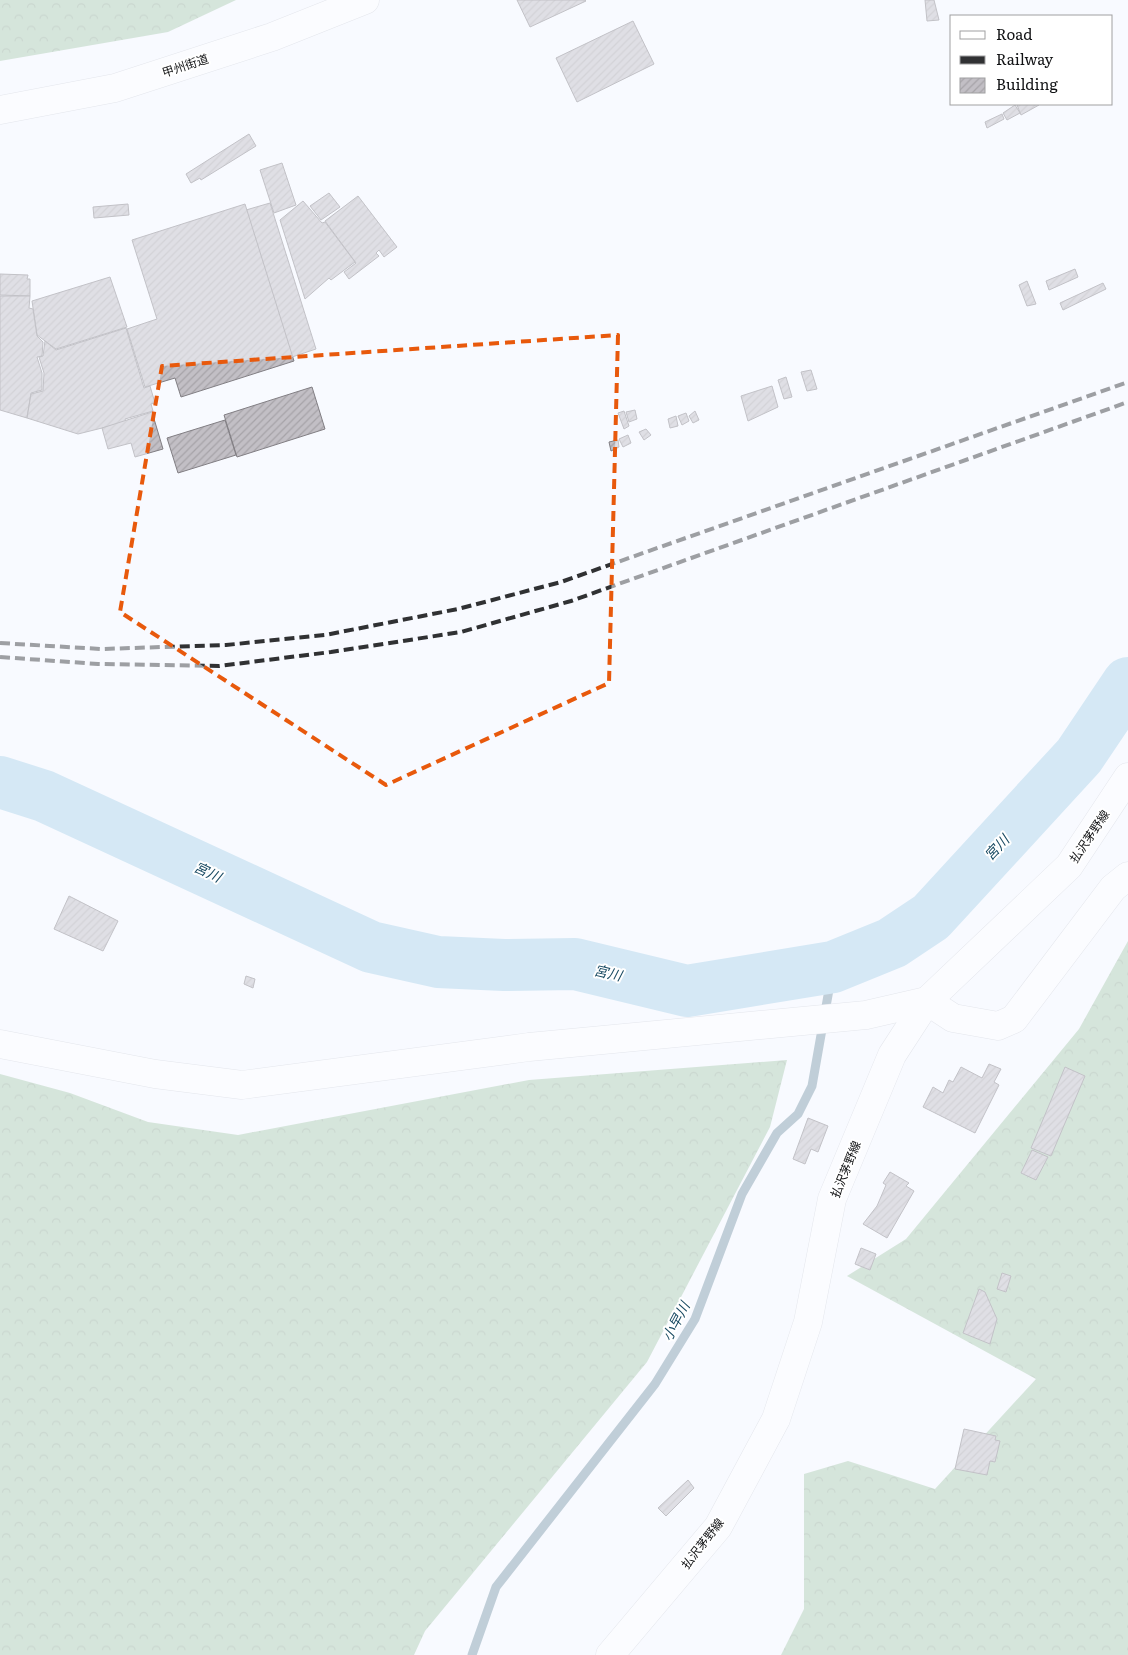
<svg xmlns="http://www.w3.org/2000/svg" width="1128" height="1655" viewBox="0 0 1128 1655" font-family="Literata,'Noto Sans JP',serif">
<defs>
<pattern id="forest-crowns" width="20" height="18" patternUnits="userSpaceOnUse" patternTransform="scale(1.25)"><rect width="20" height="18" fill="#acccb0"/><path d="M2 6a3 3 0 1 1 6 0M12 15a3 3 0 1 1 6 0" fill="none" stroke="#93ae96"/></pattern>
<pattern id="building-hatch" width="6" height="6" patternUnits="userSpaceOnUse" patternTransform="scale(1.25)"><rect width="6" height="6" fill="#c2bfc5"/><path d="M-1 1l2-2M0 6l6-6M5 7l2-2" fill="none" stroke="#a6a3a8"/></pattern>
</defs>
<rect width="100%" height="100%" fill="#f8faff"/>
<g fill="url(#forest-crowns)">
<polygon points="0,0 236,0 168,32 0,61"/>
<polygon points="1128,941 1128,1655 781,1655 804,1609 804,1474 848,1461 935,1489 1036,1379 847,1276 906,1239 1079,1029"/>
<polygon points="787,1060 770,1127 647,1362 425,1631 414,1655 0,1655 0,1074 70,1093 148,1122 238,1135 529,1080"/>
</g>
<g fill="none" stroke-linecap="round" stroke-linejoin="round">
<polyline stroke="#7d99a9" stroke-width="9" points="472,1655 496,1587 655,1384 695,1319 742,1194 777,1133 798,1114 812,1086 833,967"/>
<polyline stroke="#abd3e9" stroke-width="52" points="0,782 44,796 371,947 438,962 504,965 575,964 687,991 833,967 892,943 931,917 1079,756 1128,683"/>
</g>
<g fill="url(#building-hatch)" stroke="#817e83">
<polygon points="517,0 585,0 586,1 530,27"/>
<polygon points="925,0 934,0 939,20 927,21"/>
<polygon points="633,21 654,64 577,102 556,58"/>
<polygon points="1019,104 1038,104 1039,105 1021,115 1017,105"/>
<polygon points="1015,105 1020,113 1007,120 1003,113"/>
<polygon points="1002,114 1004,119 987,128 985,122"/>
<polygon points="249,134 256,146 201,180 200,178 191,183 186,174"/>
<polygon points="282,163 296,205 274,213 260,170"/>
<polygon points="329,193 340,207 321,220 310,206"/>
<polygon points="358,196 397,247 384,257 379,250 376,253 379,256 349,279 344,272 356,263 325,221"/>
<polygon points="303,201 322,223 325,222 355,262 331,280 329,278 305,299 280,220"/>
<polygon points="270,203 316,349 292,357 246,210"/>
<polygon points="128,204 129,215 94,218 93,207"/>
<polygon points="245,204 294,361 181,397 175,378 145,387 127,329 157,319 132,240"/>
<polygon points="1075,269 1078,277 1049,290 1046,281"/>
<polygon points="0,274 28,275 27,279 30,279 30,296 0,295"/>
<polygon points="110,277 127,327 56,349 37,335 32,301"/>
<polygon points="1027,281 1036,304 1027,306 1019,285"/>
<polygon points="1103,283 1106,289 1063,310 1060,303"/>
<polygon points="0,296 30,296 29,308 33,309 37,336 43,342 42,356 37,357 42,373 42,390 31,393 27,418 0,410"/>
<polygon points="126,328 144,388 150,386 155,403 151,404 153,411 125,419 126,422 78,434 27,418 31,394 43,391 44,373 39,357 43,356 45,341 56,350"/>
<polygon points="811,370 817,389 807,391 801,372"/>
<polygon points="786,377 792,397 784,399 778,380"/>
<polygon points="772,386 778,407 748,421 741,396"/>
<polygon points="312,387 325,429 237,457 224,415"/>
<polygon points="635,410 637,419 629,422 626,412"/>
<polygon points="624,411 629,426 624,429 618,413"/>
<polygon points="695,411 699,420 693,423 689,416"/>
<polygon points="152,412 163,449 135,457 131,443 108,449 102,428"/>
<polygon points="686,413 689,421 682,425 678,416"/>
<polygon points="676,416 678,426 670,428 668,419"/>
<polygon points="225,420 236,455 178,473 167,438"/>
<polygon points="646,429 651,435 644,440 639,432"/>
<polygon points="628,435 631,443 623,447 619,439"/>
<polygon points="618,440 619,447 611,451 609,442"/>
<polygon points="69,896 118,921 103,951 54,929"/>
<polygon points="246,976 255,979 253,988 244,984"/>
<polygon points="989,1064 1001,1069 994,1082 999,1085 975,1133 923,1107 933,1087 943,1093 949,1080 953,1082 961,1067 982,1078"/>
<polygon points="1065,1067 1085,1076 1051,1156 1031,1148"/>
<polygon points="808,1118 828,1126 818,1152 811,1149 805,1164 793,1159"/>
<polygon points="1032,1150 1048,1157 1036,1180 1021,1173"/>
<polygon points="890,1172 909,1183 906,1186 914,1191 887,1238 863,1224 877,1206 886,1185 883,1183"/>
<polygon points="861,1248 876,1254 870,1270 855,1264"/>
<polygon points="1002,1273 1011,1276 1006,1292 997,1289"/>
<polygon points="979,1289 985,1292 997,1319 990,1344 963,1333"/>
<polygon points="964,1429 996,1436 995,1440 1000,1441 995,1462 990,1461 987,1475 955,1469"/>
<polygon points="688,1480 694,1488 666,1516 658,1508"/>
</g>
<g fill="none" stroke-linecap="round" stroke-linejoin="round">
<g stroke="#cdd0d6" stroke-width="29">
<polyline id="street" points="0,1044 155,1074 242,1085 529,1047 866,1015 927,1001"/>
</g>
<g stroke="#cdd0d6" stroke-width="29">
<g id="secondary">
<polyline points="0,110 115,88 272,37 365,0"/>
<polyline points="927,1001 953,1018 998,1026 1014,1019 1113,888 1128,876"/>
<polyline points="610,1655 718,1527 776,1419 808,1322 832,1199 892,1055 927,1001 1069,866 1128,777"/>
</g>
</g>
<use href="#street" stroke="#fff" stroke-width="28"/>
<use href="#secondary" stroke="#fff" stroke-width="28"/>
<g stroke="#303133" stroke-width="4" stroke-dasharray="10 5" stroke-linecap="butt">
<polyline points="0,643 101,649 226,645 325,635 458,609 561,582 1128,382"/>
<polyline points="0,657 98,664 219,666 331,652 461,632 571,601 1128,402"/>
</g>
</g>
<path d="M0 0H1128V1655H0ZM 618,335 L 609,683 L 386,785 L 120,612 L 162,366 Z" fill="#f8faff" fill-opacity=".55" fill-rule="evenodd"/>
<path fill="none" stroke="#e8590c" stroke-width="4" stroke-dasharray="10 6" stroke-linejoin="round" d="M 618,335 L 609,683 L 386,785 L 120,612 L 162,366 Z"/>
<g text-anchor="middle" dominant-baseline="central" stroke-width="4" stroke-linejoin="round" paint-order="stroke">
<g font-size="12" fill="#111214" stroke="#fff">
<text transform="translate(185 65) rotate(-18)">甲州街道</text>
<text transform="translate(1089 836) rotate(-56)">払沢茅野線</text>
<text transform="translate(845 1169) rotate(-68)">払沢茅野線</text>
<text transform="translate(702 1543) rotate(-52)">払沢茅野線</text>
</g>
<g font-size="14" font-style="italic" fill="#184a62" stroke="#fff">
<text transform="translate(996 847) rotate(-47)">宮川</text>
<text transform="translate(208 871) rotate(25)">宮川</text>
<text transform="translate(608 972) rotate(13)">宮川</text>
<text transform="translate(675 1321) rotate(-62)">小早川</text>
</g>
</g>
<rect x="950" y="15" width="162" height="90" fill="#ffffff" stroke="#a0a0a1"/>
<rect x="960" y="31" width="25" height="8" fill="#ffffff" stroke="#a0a0a1"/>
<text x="996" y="40" font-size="15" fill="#111214">Road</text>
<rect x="960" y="56" width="25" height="8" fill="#303133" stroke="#a0a0a1"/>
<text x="996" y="65" font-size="15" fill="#111214">Railway</text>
<rect x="960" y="78" width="25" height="15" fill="url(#building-hatch)" stroke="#a0a0a1"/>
<text x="996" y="90" font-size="15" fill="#111214">Building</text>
</svg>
